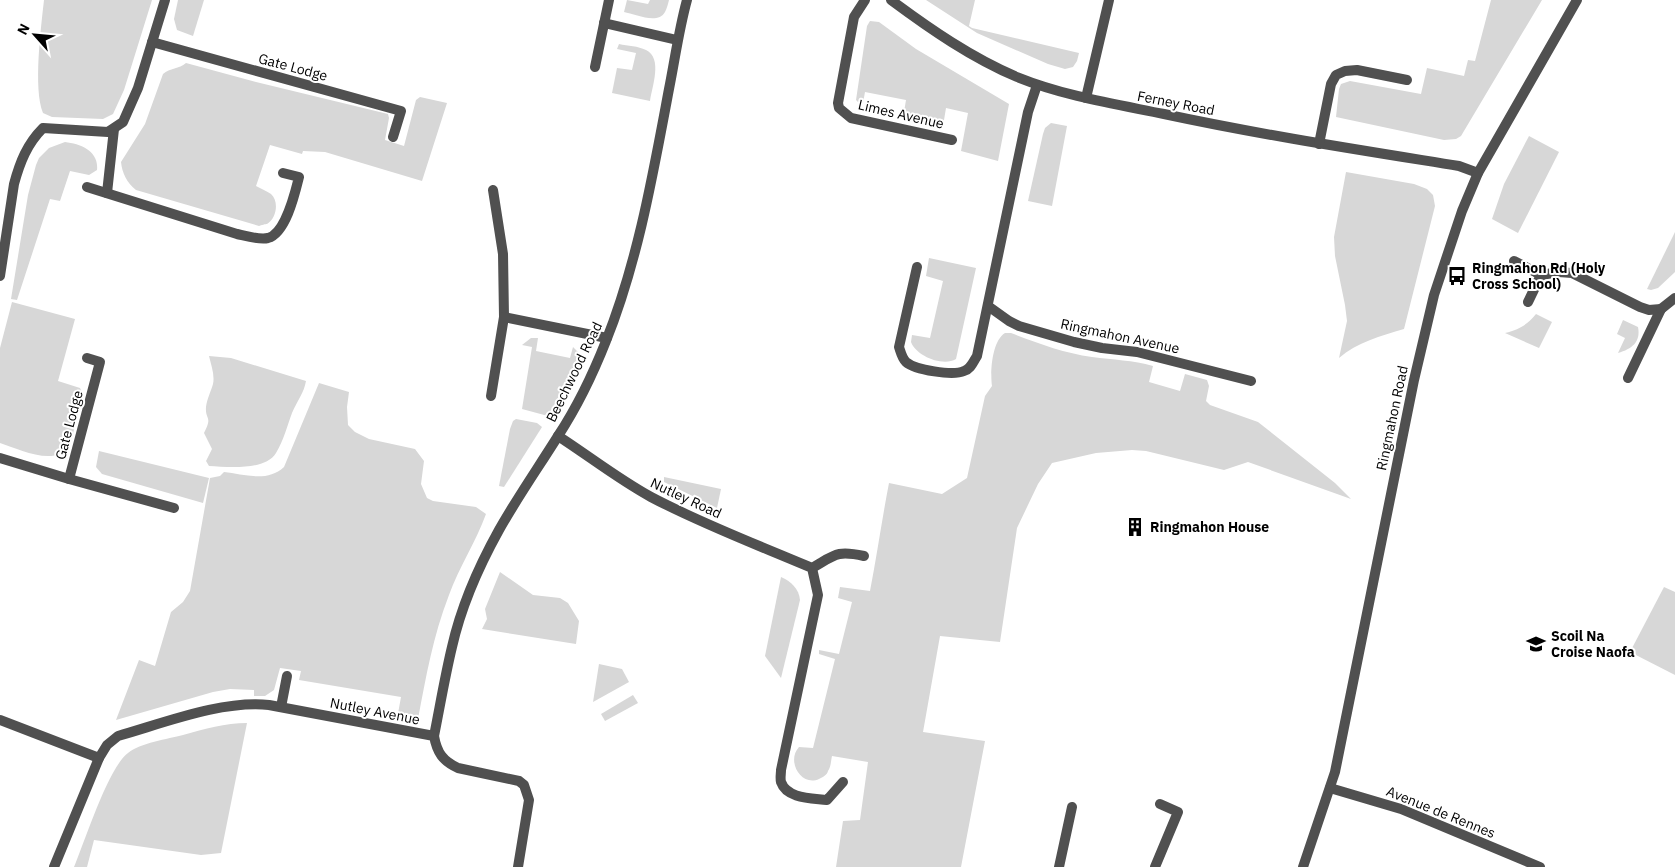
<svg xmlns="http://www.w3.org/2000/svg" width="1675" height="867" viewBox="0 0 1675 867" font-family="'IBM Plex Sans',sans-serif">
<rect width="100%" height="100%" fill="#fff"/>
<g fill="#d7d7d7">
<path d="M 44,0 L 152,0 L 124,90 L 113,114 L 103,119 L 52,117 L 43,113 C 33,89 41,27 44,0 Z"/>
<polygon points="178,0 204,0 193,36 177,30 174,19"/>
<path d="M 627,0 L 648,4 L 650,0 L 669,0 C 668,4 667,8 665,12 C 658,25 635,14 624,12 Z"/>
<polygon points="926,0 975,0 969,26 972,28 1079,53 1077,61 1073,67 1065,69 1048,64 977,33"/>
<polygon points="1491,0 1542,0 1461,136 1456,139 1444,140 1336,117 1339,89 1341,84 1350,81 1421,94 1427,68 1464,76 1468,60 1475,61"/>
<polygon points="870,21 879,22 916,49 1009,104 998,161 961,151 968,113 946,108 943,126 903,118 906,100 865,92 863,103 858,102 856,100 867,26"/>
<path d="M 619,44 C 628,46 638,46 646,50 C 663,58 652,87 650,101 L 612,93 L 617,68 L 632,70 L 636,53 L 617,49 Z"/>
<path d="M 186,63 L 256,82 L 388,114 L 389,118 L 385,140 L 404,146 L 416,100 L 420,97 L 447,103 L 422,181 L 325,152 L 303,151 L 302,154 L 270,145 L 256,186 C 261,189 267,191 271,194 C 279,201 277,218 267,224 C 266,224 261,225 259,226 L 136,190 C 127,183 122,173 121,162 L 145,124 L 163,74 C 170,68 179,69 186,63 Z"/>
<polygon points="1051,123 1067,126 1052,206 1028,201 1043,134 1045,128"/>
<polygon points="1529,136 1559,152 1518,233 1492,219 1504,184"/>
<path d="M 65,142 C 81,144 99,151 97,170 L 89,175 L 70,171 L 60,201 L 50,199 L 17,300 L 11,299 L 28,195 L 36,165 L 39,158 L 49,148 Z"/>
<path d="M 1346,172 L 1414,184 L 1427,189 L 1433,195 L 1435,206 L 1404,329 C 1381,336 1357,342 1339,358 L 1347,321 L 1345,305 L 1335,256 L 1334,237 Z"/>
<polygon points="1675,232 1675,272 1658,288 1651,290 1647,289"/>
<path d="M 929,258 L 976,268 L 956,359 C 943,367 916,356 911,342 L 912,335 L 930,338 L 943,281 L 926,276 Z"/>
<path d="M 12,302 L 75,319 L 58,381 L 80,388 L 83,395 L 70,445 C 56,468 19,449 0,443 L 0,348 Z"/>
<path d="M 1536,314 L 1552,322 L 1539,348 L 1505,333 C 1520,329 1527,325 1536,314 Z"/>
<path d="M 1623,320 L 1638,327 C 1641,342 1632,349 1618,353 L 1625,338 L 1617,334 Z"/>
<path d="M 1005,333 L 1011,333 C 1037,343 1064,353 1092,357 C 1113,360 1133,360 1153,366 L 1149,382 L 1180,391 L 1185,374 L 1207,380 L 1209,386 L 1206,401 L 1210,405 L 1258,422 L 1335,483 L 1351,499 L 1248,462 L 1224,470 L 1146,451 L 1132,450 L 1096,453 L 1052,463 L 1038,484 L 1017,528 L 1000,642 L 940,636 L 923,732 L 985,741 L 961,867 L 836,867 L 843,821 L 860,820 L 868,762 L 832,756 C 831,760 831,767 828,771 C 827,775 823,777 819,779 C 801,787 786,761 799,747 L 813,748 L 835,659 L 819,654 L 819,650 L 839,654 L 852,602 L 838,598 L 840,587 L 870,591 C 877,555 882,519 889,483 L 942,494 L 967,478 L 985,396 L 992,386 C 990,372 992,341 1005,333 Z"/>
<polygon points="531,338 538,338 536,351 570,358 573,347 579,353 574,369 548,416 522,409 532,347 522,345"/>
<path d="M 209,356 L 231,358 L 306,381 C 304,393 297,401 292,413 C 287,426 284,440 276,453 C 265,471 228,467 209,466 L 206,461 L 212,449 L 204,433 C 213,416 205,420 206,407 C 207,399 211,391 213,384 C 215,375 211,365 209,356 Z"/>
<path d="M 319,383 L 349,392 L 347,407 L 348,425 L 355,432 L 369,439 L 415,449 L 424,461 L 421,484 L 427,498 L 433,501 L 476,507 L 486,514 C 476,542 459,567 449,595 C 433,636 426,677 418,719 L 411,721 L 397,719 L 401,697 L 299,680 L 301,671 L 280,668 L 274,690 L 265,696 L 254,696 L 254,690 L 230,689 L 213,692 L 116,720 L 139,660 L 155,666 L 171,612 L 183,602 L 190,591 L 210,478 L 220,476 L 224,472 C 244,474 267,483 284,467 Z"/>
<polygon points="516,419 537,423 542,427 504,487 499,486 510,429 513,421"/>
<polygon points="99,451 209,478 203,503 102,474 96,467"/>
<polygon points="664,477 721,489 717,508 664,482"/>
<polygon points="500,572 533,595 560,598 568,603 579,621 576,644 482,629 487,619 485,609"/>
<path d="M 781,577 C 791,581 799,589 800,600 L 781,678 L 765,656 Z"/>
<polygon points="1664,587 1675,592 1675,675 1630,652"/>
<polygon points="599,664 622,669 629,682 593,702"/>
<polygon points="633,695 638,703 605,721 601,714"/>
<path d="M 247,723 L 221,853 L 201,855 L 94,840 L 87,867 L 74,867 C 85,841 108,768 128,753 C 140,743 168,739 183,735 C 205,729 225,723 247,723 Z"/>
</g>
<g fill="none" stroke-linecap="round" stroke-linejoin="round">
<g stroke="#505050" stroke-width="10">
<polyline points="865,0 854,17 838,103 839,108 851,118 952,140"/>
<path d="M 891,0 C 930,29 972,58 1017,77 C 1064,96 1115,104 1164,114 C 1262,135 1360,150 1459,166 L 1478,173"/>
<polyline points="604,23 677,40"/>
<polyline points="152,42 401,111 393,137"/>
<polyline points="595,67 609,0"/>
<polyline points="1086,98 1109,0"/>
<polyline points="1319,144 1331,84 1336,75 1345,71 1357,70 1407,80"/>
<path d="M 87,187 L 237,234 C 246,236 259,240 268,238 C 286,233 295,193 299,177 L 283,173"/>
<polyline points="493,190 503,254 504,317"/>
<polyline points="107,193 114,129"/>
<polyline points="1514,261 1541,275 1559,272 1572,273 1640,307 1649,310 1661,309 1628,378"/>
<path d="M 917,267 L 899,347 C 901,353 902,358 906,362 C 915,370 953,376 964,371 C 971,369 973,362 977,356 L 1028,112 L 1037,85"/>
<path d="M 0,276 L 14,184 C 20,162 27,144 43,128 L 108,132 L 123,122 L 138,88 L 165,0"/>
<polyline points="1528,302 1541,275"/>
<polyline points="988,306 1009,321 1019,326 1074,342 1102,348 1137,352 1251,381"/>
<polyline points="1661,309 1675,298"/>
<polyline points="491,396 504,317 607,338"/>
<path d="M 558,436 C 589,456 618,479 651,497 C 702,524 758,545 812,568 L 818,595 L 781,770 C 781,774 780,778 781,782 C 787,799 812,798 827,800 L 843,782"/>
<polyline points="0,458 69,479 174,508"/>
<polyline points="69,479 100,362 87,358"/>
<path d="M 812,568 C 835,555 836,550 864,556"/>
<polyline points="281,707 287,676"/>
<polyline points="0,720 99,758"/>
<path d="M 434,736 C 440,706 445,676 452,647 C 461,607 479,566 499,530 C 517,498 538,468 558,436 C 577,407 593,374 606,341 C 638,261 653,174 669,89 C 675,59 679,29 687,0"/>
<path d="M 54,867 L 99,758 L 107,745 L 118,736 C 164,723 222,700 269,705 L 434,736 C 437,753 443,761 458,768 L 519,781 L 524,785 L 529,800 L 518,867"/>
<polyline points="1059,867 1072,807"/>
<polyline points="1155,867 1178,812 1160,804"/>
</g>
<g stroke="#505050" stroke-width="10">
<polyline points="1330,788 1401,809 1540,867"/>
<polyline points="1303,867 1335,772 1414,380 1434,295 1462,211 1478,173 1577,0"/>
</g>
</g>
<defs>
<g id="bus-bare" transform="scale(1.5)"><path d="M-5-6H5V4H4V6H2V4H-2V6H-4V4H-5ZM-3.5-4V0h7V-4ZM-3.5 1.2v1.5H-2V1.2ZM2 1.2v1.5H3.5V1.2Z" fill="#000" stroke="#fff" stroke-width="2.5" paint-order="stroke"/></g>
<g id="building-bare" transform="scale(1.5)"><path d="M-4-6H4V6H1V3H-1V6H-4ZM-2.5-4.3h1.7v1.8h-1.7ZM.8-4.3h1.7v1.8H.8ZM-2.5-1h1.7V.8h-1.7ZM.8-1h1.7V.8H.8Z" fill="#000" stroke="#fff" stroke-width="2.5" paint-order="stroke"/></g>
<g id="school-bare" transform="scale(1.5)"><path d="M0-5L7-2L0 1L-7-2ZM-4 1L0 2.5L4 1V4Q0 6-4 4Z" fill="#000" stroke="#fff" stroke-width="2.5" paint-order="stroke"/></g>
</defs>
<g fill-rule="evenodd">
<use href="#bus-bare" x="1457" y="276"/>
<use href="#building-bare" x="1135" y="527"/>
<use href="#school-bare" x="1536" y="644"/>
</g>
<g text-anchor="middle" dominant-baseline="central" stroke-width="4" stroke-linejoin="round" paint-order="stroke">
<g font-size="14" fill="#000" stroke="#fff">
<text transform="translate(293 67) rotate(15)">Gate Lodge</text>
<text transform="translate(1176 103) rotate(11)">Ferney Road</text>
<text transform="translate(901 114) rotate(13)">Limes Avenue</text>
<text transform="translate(1120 336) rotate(12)">Ringmahon Avenue</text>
<text transform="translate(574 372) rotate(-64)">Beechwood Road</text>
<text transform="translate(1392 418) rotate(-78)">Ringmahon Road</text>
<text transform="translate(69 425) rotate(-75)">Gate Lodge</text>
<text transform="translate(686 498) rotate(25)">Nutley Road</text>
<text transform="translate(375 711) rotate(11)">Nutley Avenue</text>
<text transform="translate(1441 812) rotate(22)">Avenue de Rennes</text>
</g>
<g font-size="14" font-weight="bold" fill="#000" stroke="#fff" text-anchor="start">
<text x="1472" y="268">Ringmahon Rd (Holy<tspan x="1472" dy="16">Cross School)</tspan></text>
<text x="1150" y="527">Ringmahon House</text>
<text x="1551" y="636">Scoil Na<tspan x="1551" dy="16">Croise Naofa</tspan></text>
</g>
</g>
<g transform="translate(35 35) rotate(297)" stroke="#ffffff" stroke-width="4" paint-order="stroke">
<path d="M0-4L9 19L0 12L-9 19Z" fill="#000000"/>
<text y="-8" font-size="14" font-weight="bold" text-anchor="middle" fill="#000000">N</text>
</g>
</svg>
